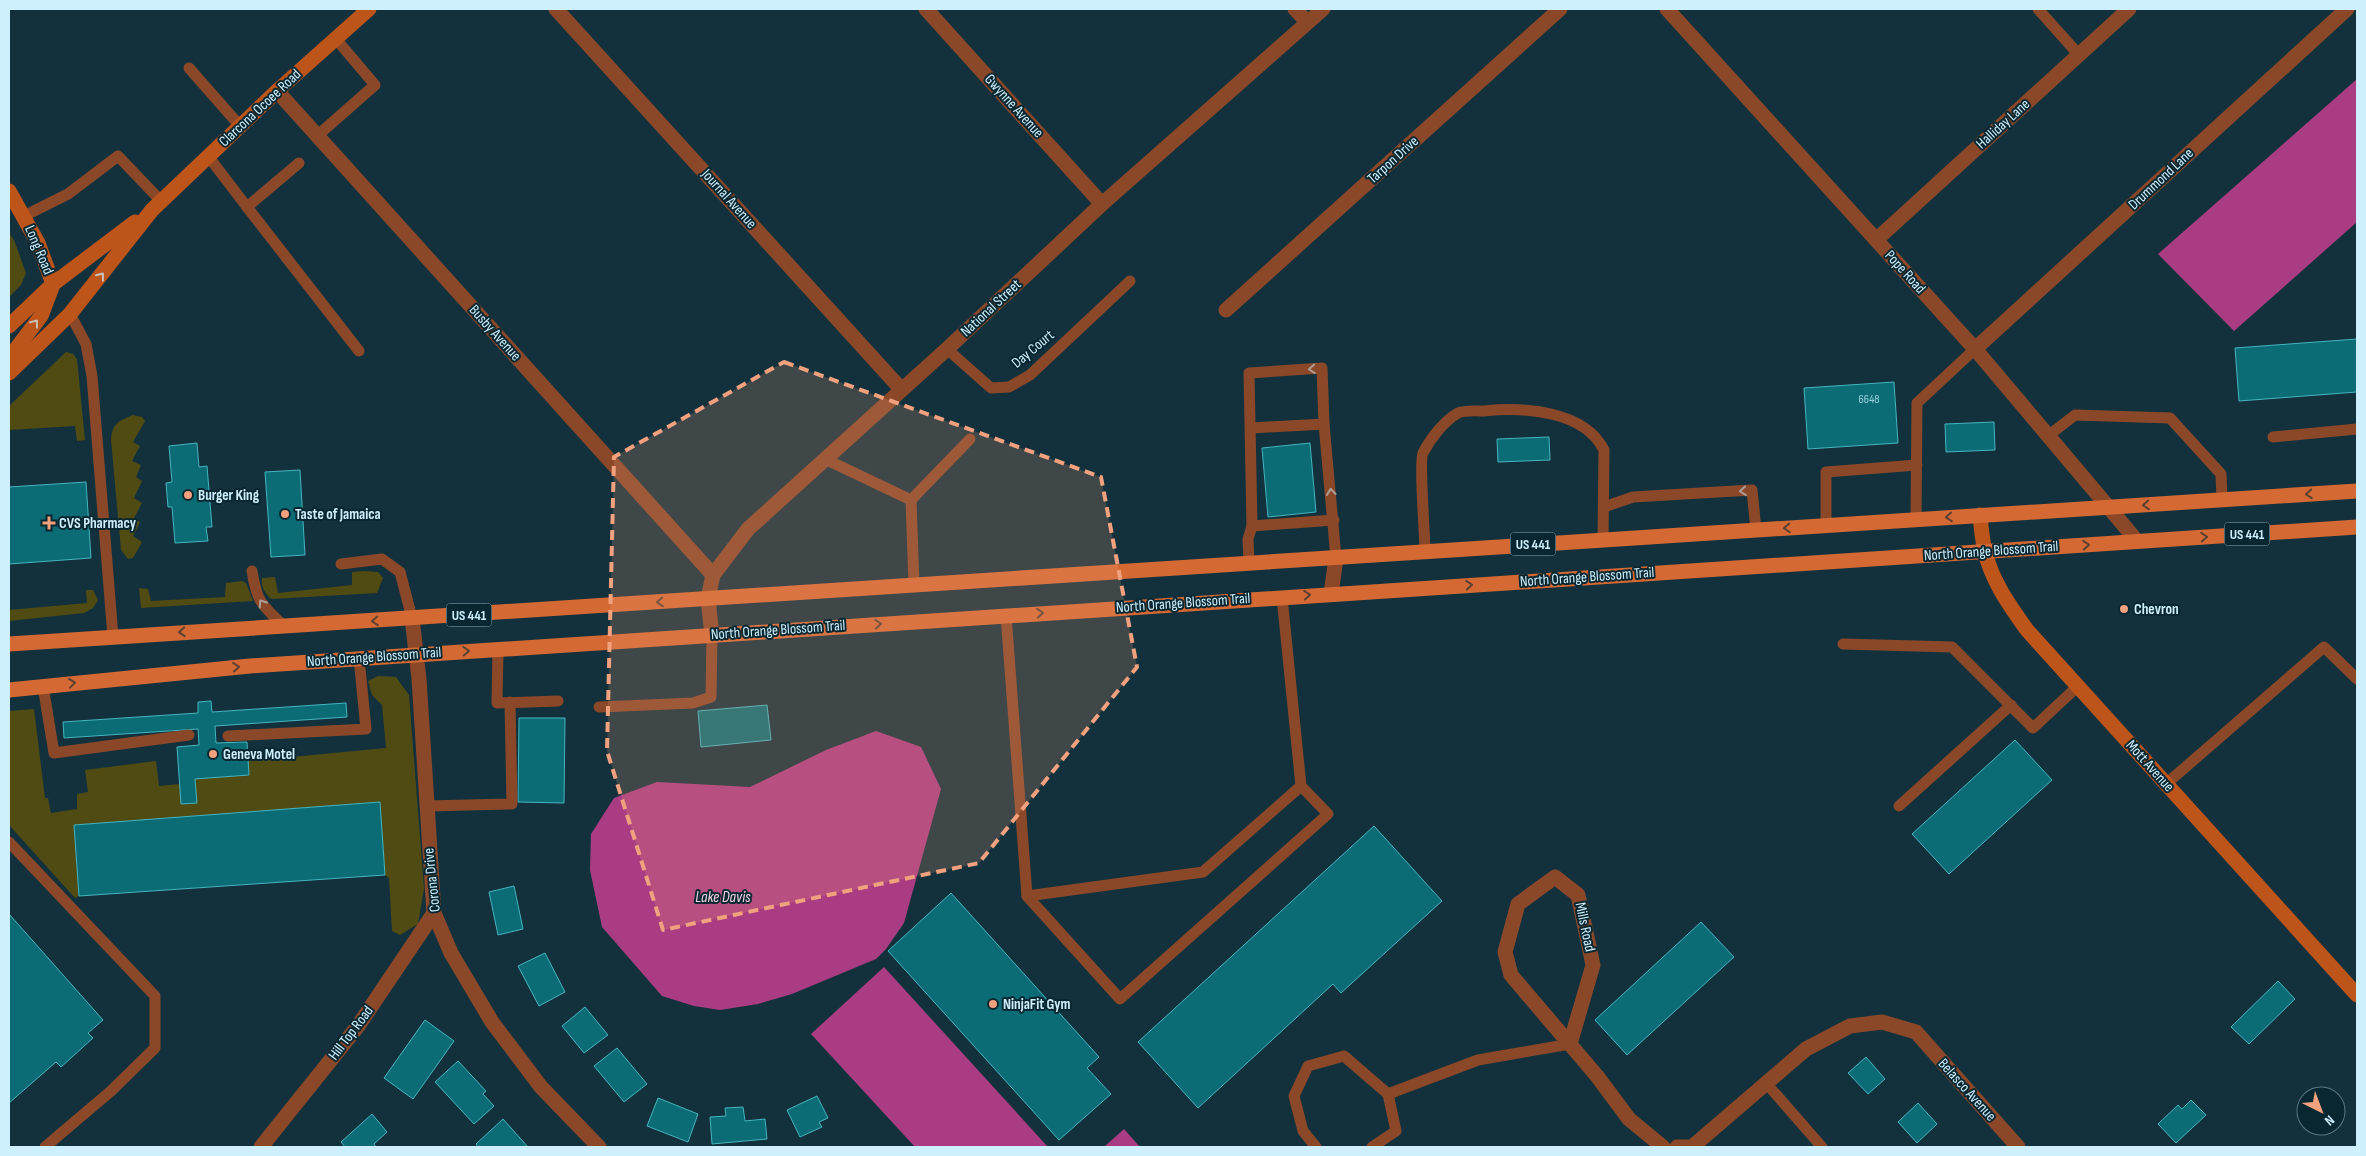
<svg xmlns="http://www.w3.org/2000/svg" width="2366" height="1156" viewBox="0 0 2366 1156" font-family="'Sofia Sans Condensed',sans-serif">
<rect width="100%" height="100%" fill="#13313c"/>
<g fill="#504b12">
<polygon points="9,233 14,240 26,273 21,285 9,297"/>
<polygon points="66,352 73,354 77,359 85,440 77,441 75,426 9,430 9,406"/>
<path d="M 133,415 L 142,417 L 145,421 L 133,442 L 140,446 L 132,461 L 141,465 L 136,477 L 142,481 L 134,498 L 142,503 L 134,518 L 140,522 L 133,536 L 142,542 L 133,558 L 128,559 L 121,550 L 111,440 C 112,424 118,421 133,415 Z"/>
<path d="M 364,571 L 378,572 L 383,578 L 377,593 L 271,599 C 265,593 261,588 262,578 L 275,577 L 278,593 L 352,585 L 352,572 Z"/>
<polygon points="242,581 246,583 253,601 141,608 139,588 148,589 151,601 225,597 226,583"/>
<polygon points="86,590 93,590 98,600 93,608 84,613 9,621 9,610 87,603"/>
<polygon points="378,676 396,677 409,695 424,889 418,924 400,935 392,931 389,878 385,875 380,802 74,825 79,896 75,898 9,825 9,711 34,709 45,798 48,798 51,813 77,809 77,794 88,792 85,770 156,761 159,786 180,784 181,804 196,803 195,779 249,775 248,761 386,748 382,705 372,695 368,681"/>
</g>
<g fill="#a93c82">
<polygon points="2357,79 2357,222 2234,331 2158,254"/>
<polygon points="876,731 921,747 941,789 904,923 886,949 876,959 792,994 758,1004 720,1010 694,1006 662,996 602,927 590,870 591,834 614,798 657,782 750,787 826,750"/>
<polygon points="884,967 1048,1147 915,1147 811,1034"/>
<polygon points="1124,1129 1140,1147 1104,1147"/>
</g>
<g fill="#0c6c75" stroke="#45b5c0">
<polygon points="2357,339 2357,392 2239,401 2235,348"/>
<polygon points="1894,382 1898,443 1808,449 1804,388"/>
<polygon points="1994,422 1995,450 1946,452 1945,424"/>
<polygon points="1549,437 1550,460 1498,462 1497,439"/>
<polygon points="197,443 199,467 207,466 212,527 206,527 208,541 175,543 172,507 168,507 166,483 172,482 169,446"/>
<polygon points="1310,443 1316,512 1268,517 1262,448"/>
<polygon points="300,470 305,555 271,557 265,472"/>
<polygon points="86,482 91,558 9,564 9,487"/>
<polygon points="211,701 212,712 346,703 347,717 215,726 216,743 247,742 249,775 195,779 197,803 181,804 177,747 199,745 198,729 64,738 63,722 198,713 198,702"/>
<polygon points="767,705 771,740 701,747 698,711"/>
<polygon points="519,718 565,718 564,803 518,802"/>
<polygon points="2015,740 2052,780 1949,874 1912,834"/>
<polygon points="380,802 385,875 79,896 74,825"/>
<polygon points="1374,826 1442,901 1341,993 1333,984 1198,1108 1138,1042"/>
<polygon points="514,886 523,929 498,935 489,892"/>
<polygon points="951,893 1099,1057 1087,1068 1111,1094 1059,1140 888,951"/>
<polygon points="9,914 103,1020 88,1033 93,1038 61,1067 56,1062 9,1103"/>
<polygon points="1701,922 1734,957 1627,1055 1595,1020"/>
<polygon points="545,953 565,992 539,1006 518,966"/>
<polygon points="2278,981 2295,999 2249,1044 2231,1027"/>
<polygon points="585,1007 608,1035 584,1053 562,1026"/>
<polygon points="425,1020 454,1041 413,1099 384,1078"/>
<polygon points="617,1048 647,1084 624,1102 594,1066"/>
<polygon points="1866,1057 1885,1079 1868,1094 1848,1073"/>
<polygon points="458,1061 486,1091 483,1094 494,1106 474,1124 435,1082"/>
<polygon points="817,1096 828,1118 819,1122 822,1127 800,1137 787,1110"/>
<polygon points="658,1098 698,1114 688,1142 647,1126"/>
<polygon points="2191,1100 2206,1115 2176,1143 2158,1124 2178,1105 2182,1109"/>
<polygon points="1918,1103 1937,1124 1917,1143 1898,1122"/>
<polygon points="743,1107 745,1121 765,1119 767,1139 712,1144 710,1117 726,1116 725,1108"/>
<polygon points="372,1114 387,1132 374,1144 376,1147 345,1147 341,1142"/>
<polygon points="503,1119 528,1147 478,1147 476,1144"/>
</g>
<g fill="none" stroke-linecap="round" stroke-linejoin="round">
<g stroke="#8a4829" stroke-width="11">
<polyline points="2038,9 2079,55"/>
<polyline points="189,68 240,126"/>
<polyline points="317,136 375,85 336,39"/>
<polyline points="208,156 247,207 299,163"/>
<polyline points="247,207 359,351"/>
<polyline points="24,216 68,194 118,156 161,201"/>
<polyline points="70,314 86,344 92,376 113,637"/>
<polyline points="947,349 991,388 1009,387 1030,375 1130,281"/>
<polyline points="1251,428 1324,424"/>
<polyline points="2048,436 2075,415 2170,418 2221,474 2222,500"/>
<polyline points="2273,437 2357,429"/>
<polyline points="825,459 911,500 914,585"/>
<polyline points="911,500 970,439"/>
<polyline points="1604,507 1633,497 1752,490 1756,530"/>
<polyline points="1916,519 1917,403 1975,349"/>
<polyline points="1826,525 1826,472 1917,465"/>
<polyline points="1252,526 1334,520"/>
<path d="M 1425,551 C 1425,537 1419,460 1423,453 C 1430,439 1444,421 1458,413 C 1464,410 1477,411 1484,411 C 1523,407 1584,410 1604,450 L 1603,540"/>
<polyline points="1249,563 1248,539 1252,526 1249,373 1322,368 1324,424 1336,558"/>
<polyline points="341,564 382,559 400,572 412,618"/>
<path d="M 252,571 C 257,603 262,605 285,627"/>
<polyline points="1006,615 1027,896 1120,999 1328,814 1301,786 1282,597"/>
<polyline points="1843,644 1952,647 2033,728 2078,686"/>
<polyline points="498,649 497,703 558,701"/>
<polyline points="43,686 54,753 189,735"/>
<polyline points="599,707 693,703 711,697 712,635"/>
<polyline points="228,736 366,729 359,658"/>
<polyline points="2166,784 2324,647 2357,679"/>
<polyline points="426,806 512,804 510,702"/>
<polyline points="1899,806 2011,705"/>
<polyline points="9,842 155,996 155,1048 111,1091 45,1147"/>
<polyline points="1027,896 1203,872 1301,786"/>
<polyline points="1766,1083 1822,1147"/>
<polyline points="1388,1094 1478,1060 1570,1044"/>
<polyline points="1316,1147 1303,1131 1294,1096 1308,1066 1344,1056 1388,1094 1396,1131 1372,1147"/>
</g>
<g stroke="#8a4829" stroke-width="15">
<polyline points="556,9 901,389"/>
<polyline points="926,9 1102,204"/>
<polyline points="1295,9 1307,22"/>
<polyline points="1667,9 1975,349 2137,541"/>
<polyline points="277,91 713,575"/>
<polyline points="1876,240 2129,9"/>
<polyline points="1226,310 1560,9"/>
<polyline points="1975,349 2347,9"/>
<polyline points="1331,594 1336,558"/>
<polyline points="412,618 419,679 434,913 451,953 492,1022 541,1087 599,1147"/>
<polyline points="712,635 708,599 713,575 748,529 947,349 1102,204 1323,9"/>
<polyline points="1570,1044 1593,965 1578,895 1555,877 1518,904 1505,952 1511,975 1597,1076 1629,1119 1663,1147"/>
<polyline points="261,1147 358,1026 434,913"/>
<polyline points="1677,1147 1692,1147 1806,1049 1850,1026 1882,1022 1916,1032 2018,1147"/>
</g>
<g stroke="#bd541a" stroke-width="15">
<polyline points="9,191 38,243 53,284"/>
<polyline points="9,326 53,284 135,222"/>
<polyline points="9,358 41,316 52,287"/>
<polyline points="9,373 70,314 152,210 277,91 369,9"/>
<path d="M 1980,515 C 1981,527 1982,539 1985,551 C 1991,580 2010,606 2027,630 L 2357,995"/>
</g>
<g stroke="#d56934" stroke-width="15">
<polyline points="9,644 2357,491"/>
<polyline points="9,690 250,666 2357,527"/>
</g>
</g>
<defs><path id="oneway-chevron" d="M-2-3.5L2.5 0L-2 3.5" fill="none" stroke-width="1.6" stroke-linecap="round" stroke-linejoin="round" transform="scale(1.25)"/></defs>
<g stroke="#c9c1ba">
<use href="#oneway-chevron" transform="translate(101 276) rotate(-52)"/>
<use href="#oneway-chevron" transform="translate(35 323) rotate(-53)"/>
</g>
<g stroke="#ac9c94">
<use href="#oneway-chevron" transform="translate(1312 369) rotate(176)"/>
<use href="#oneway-chevron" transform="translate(1743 491) rotate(175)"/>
<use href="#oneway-chevron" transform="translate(1331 492) rotate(-96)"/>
<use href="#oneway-chevron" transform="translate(262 603) rotate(-125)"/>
</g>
<g stroke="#5a4132">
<use href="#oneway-chevron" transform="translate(2309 494) rotate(176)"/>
<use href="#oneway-chevron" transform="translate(2146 505) rotate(176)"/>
<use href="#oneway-chevron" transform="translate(1949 517) rotate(176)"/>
<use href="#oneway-chevron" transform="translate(1787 528) rotate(176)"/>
<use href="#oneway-chevron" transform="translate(2204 537) rotate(-4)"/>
<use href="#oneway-chevron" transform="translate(2086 545) rotate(-4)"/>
<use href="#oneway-chevron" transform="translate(1469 585) rotate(-4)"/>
<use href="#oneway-chevron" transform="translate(1307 595) rotate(-4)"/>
<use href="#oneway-chevron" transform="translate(660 602) rotate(176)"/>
<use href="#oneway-chevron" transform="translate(1040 613) rotate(-4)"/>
<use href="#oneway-chevron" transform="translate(375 621) rotate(176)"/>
<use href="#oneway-chevron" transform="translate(878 624) rotate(-4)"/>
<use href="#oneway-chevron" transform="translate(182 632) rotate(176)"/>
<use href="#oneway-chevron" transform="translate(466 651) rotate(-4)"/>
<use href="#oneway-chevron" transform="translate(236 667) rotate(-5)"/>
<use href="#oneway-chevron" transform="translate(72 683) rotate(-7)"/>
</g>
<path fill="#f1a17d" fill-opacity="0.2" stroke="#f1a17d" stroke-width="4" stroke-dasharray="10 6" stroke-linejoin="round" d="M 784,362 L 1101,477 L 1137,667 L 979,863 L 663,930 L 607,751 L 614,457 Z"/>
<g fill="#f1a17d" stroke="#082731" stroke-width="2">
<circle cx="188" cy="495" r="5"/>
<circle cx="285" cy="514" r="5"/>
<path d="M46.5 515.5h5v5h5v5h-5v5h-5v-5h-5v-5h5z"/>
<circle cx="2124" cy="609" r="5"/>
<circle cx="213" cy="754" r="5"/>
<circle cx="993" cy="1004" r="5"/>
</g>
<g text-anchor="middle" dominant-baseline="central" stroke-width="4" stroke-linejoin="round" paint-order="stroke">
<g font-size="12" fill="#9ecfdc">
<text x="1869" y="399">6648</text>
</g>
<g fill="#082731" stroke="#93b4c0" stroke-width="1">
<rect x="2224.5" y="522.5" width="45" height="23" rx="4"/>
<rect x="1510.5" y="532.5" width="45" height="23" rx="4"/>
<rect x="446.5" y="603.5" width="45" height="23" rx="4"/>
</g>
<g font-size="14" font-weight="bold" fill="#cef0fe">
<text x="2247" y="534">US 441</text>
<text x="1533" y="544">US 441</text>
<text x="469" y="615">US 441</text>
</g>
<g font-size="15" fill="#cef0fe" stroke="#082731">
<text transform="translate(1014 106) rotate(48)">Gwynne Avenue</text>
<text transform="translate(260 108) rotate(-43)">Clarcona Ocoee Road</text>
<text transform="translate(2003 124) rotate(-42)">Halliday Lane</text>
<text transform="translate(1393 160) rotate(-42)">Tarpon Drive</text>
<text transform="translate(2161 179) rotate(-43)">Drummond Lane</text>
<text transform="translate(729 199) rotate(48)">Journal Avenue</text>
<text transform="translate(39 250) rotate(67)">Long Road</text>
<text transform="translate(1905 272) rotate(48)">Pope Road</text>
<text transform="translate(991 308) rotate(-43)">National Street</text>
<text transform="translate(495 333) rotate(48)">Busby Avenue</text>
<text transform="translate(1033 349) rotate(-40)">Day Court</text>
<text transform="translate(1991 551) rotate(-4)">North Orange Blossom Trail</text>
<text transform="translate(1587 577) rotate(-4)">North Orange Blossom Trail</text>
<text transform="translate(1183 603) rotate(-4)">North Orange Blossom Trail</text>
<text transform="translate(778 630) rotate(-4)">North Orange Blossom Trail</text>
<text transform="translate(374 657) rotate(-4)">North Orange Blossom Trail</text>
<text transform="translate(2150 766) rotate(48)">Mott Avenue</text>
<text transform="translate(432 880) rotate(-96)">Corona Drive</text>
<text transform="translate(1585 927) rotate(78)">Mills Road</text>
<text transform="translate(351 1033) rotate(-53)">Hill Top Road</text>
<text transform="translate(1967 1090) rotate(48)">Belasco Avenue</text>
</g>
<g font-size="15" font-weight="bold" fill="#cef0fe" stroke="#082731" text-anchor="start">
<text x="198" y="495">Burger King</text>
<text x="295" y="514">Taste of Jamaica</text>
<text x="59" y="523">CVS Pharmacy</text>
<text x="2134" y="609">Chevron</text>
<text x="223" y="754">Geneva Motel</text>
<text x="1003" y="1004">NinjaFit Gym</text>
</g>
<g font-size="16" font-style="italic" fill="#f5d7e7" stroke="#082731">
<text x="723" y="897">Lake Davis</text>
</g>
</g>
<rect width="2366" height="1156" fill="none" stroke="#cef0fe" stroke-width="20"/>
<g transform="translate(2321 1111) rotate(138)"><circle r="24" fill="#082731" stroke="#577783"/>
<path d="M0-4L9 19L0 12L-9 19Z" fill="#f1a17d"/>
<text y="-8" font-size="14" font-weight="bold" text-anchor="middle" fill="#cef0fe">N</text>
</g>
</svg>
